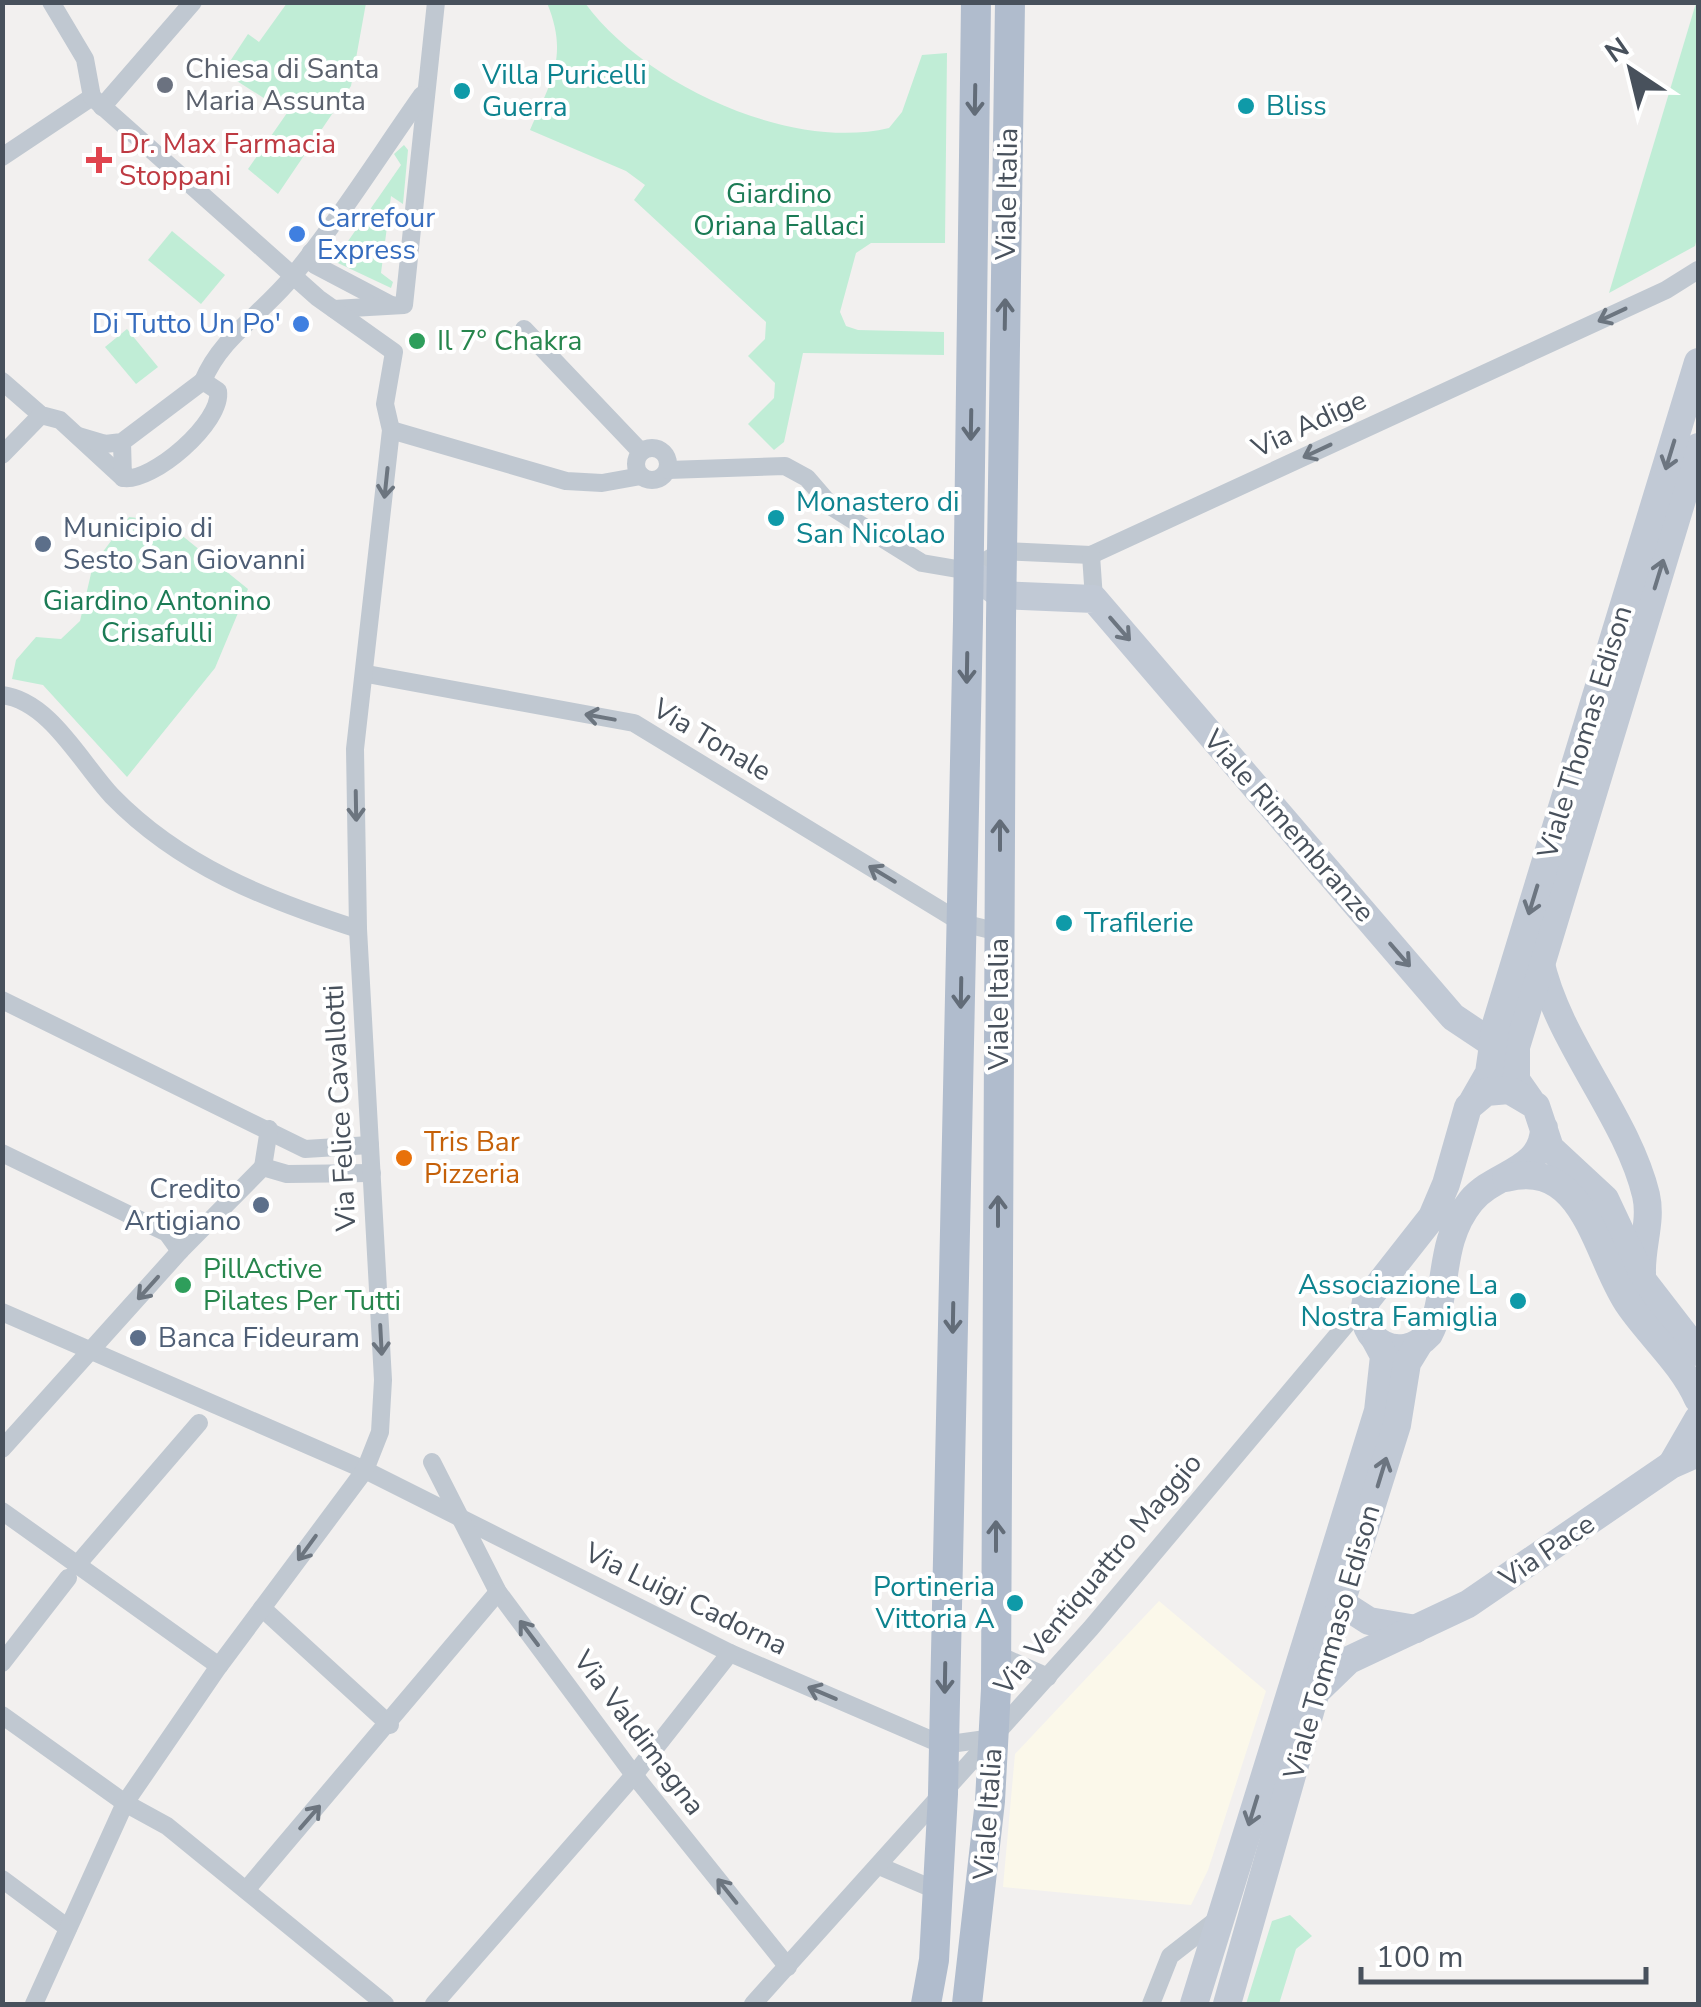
<svg xmlns="http://www.w3.org/2000/svg" width="1701" height="2007" viewBox="0 0 1701 2007" font-family="'Nunito Sans',sans-serif">
<rect width="100%" height="100%" fill="#f2f0ef"/>
<polygon fill="#fbf8ea" points="1159,1601 1266,1691 1208,1870 1191,1905 1003,1887 1015,1754"/>
<g fill="#c0edd6">
<polygon points="287,3 366,3 351,86 278,194 248,169 287,113 223,72 248,34 259,42"/>
<path d="M 547,3 L 585,3 C 643,83 789,152 889,128 L 902,112 L 922,55 L 947,53 L 945,243 L 871,243 L 856,253 L 840,312 L 846,326 L 858,330 L 944,332 L 944,355 L 803,353 L 784,442 L 774,450 L 748,424 L 774,398 L 775,383 L 748,356 L 765,339 L 766,322 L 634,200 L 645,185 L 626,171 L 530,130 C 551,81 569,56 547,3 Z"/>
<polygon points="1696,3 1698,234 1695,246 1609,293"/>
<polygon points="404,145 408,150 403,204 391,196 381,273 393,282 391,288 323,256 327,251 337,257 401,165 394,154"/>
<polygon points="172,231 225,275 201,304 148,260"/>
<polygon points="127,329 158,367 136,384 105,347"/>
<polygon points="129,517 164,521 248,589 215,668 127,777 43,685 12,679 16,660 36,637 61,639 80,621 93,565"/>
<polygon points="1290,1915 1312,1936 1296,1949 1279,2004 1246,2004 1272,1921"/>
</g>
<g fill="none" stroke-linecap="round" stroke-linejoin="round">
<g stroke="#c0c8d1" stroke-width="18">
<polyline points="51,2 85,59 92,97"/>
<polyline points="102,107 193,2"/>
<polyline points="2,157 92,97"/>
<polyline points="311,252 315,265 391,305"/>
<polyline points="334,309 404,305 436,2"/>
<polyline points="524,329 641,452"/>
<polyline points="2,381 41,415 60,420 123,478"/>
<path d="M 203,381 C 221,337 262,314 292,277 C 339,220 379,156 422,95"/>
<polyline points="391,430 566,481 602,483 641,476"/>
<path d="M 78,436 L 105,444 L 122,442 L 203,381 L 218,391 C 223,422 152,483 123,478 L 122,442"/>
<circle cx="652" cy="464" r="16"/>
<polyline points="2,455 41,415"/>
<polyline points="668,470 785,466 807,478 832,507 922,563 969,571 1002,551 1091,555 1666,290 1698,270"/>
<polyline points="1091,555 1094,599"/>
<polyline points="367,674 634,723 962,923 999,932"/>
<path d="M 2,695 C 50,701 81,763 112,796 C 180,866 267,900 358,929"/>
<polyline points="2,1000 305,1149 370,1145"/>
<polyline points="269,1129 263,1167 287,1174 372,1173"/>
<polyline points="2,1153 167,1233 180,1251"/>
<polyline points="2,1312 365,1470 730,1653 943,1745 993,1738"/>
<polyline points="2,1449 180,1251 263,1167"/>
<polyline points="432,1462 498,1592 634,1775 788,1967"/>
<polyline points="2,1511 219,1666"/>
<polyline points="76,1566 199,1423"/>
<polyline points="262,1608 390,1725"/>
<polyline points="996,1654 1048,1677"/>
<polyline points="2,1663 68,1578"/>
<polyline points="2,1715 125,1803 167,1826 385,2004"/>
<polyline points="879,1866 938,1891"/>
<polyline points="2,1879 68,1928"/>
<polyline points="246,1890 498,1592"/>
<polyline points="34,2004 125,1803 219,1666 365,1470 380,1432 383,1380 358,929 355,749 391,430 385,404 394,352 318,298 92,97"/>
<polyline points="434,2004 634,1775 730,1653"/>
<polyline points="753,2004 1091,1628 1366,1301"/>
<polyline points="1151,2004 1170,1956 1220,1917"/>
</g>
<g stroke="#c1c9d5" stroke-width="28">
<polyline points="969,571 1001,595 1094,599 1453,1017 1492,1043"/>
<path d="M 1540,960 C 1557,1041 1627,1116 1646,1195 C 1652,1221 1641,1246 1642,1273"/>
<polyline points="1530,1100 1516,1080 1516,1047 1698,447"/>
<polyline points="1473,1101 1489,1073 1496,1024 1698,362"/>
<path d="M 1544,1128 C 1543,1172 1495,1172 1471,1201 C 1436,1244 1450,1295 1429,1334 C 1401,1365 1356,1342 1366,1301 L 1432,1217 L 1446,1184 L 1468,1107 L 1486,1092 L 1509,1090 L 1536,1106 L 1550,1148 L 1605,1199 L 1644,1282 L 1698,1352"/>
<path d="M 1506,1178 C 1586,1157 1596,1258 1629,1305 C 1651,1337 1682,1363 1698,1399"/>
<polyline points="1672,1464 1698,1419"/>
<polyline points="1341,1603 1369,1621 1416,1629"/>
<polyline points="1319,1689 1349,1660 1468,1604 1671,1465 1698,1453"/>
<polyline points="1194,2004 1378,1411 1384,1356 1376,1341"/>
<polyline points="1227,2004 1341,1603 1397,1425 1407,1363 1418,1345"/>
</g>
<g stroke="#b0bccd" stroke-width="30">
<polyline points="926,2004 934,1960 943,1794 968,621 976,2"/>
<polyline points="967,2004 990,1801 996,1689 1001,620 1010,2"/>
</g>
</g>
<defs><path id="oneway-shaft" d="M-6 0H5M1.5-3L5.5 0L1.5 3" fill="none" stroke-width="1.6" stroke-linecap="round" stroke-linejoin="round" transform="scale(2.5)"/></defs>
<g stroke="#626c78">
<use href="#oneway-shaft" transform="translate(975 100) rotate(91)"/>
<use href="#oneway-shaft" transform="translate(1005 314) rotate(-89)"/>
<use href="#oneway-shaft" transform="translate(971 425) rotate(91)"/>
<use href="#oneway-shaft" transform="translate(967 668) rotate(91)"/>
<use href="#oneway-shaft" transform="translate(1000 835) rotate(-90)"/>
<use href="#oneway-shaft" transform="translate(961 993) rotate(91)"/>
<use href="#oneway-shaft" transform="translate(998 1211) rotate(-90)"/>
<use href="#oneway-shaft" transform="translate(953 1318) rotate(91)"/>
<use href="#oneway-shaft" transform="translate(996 1536) rotate(-90)"/>
<use href="#oneway-shaft" transform="translate(945 1678) rotate(91)"/>
</g>
<g stroke="#6c757f">
<use href="#oneway-shaft" transform="translate(1612 315) rotate(155)"/>
<use href="#oneway-shaft" transform="translate(1317 451) rotate(155)"/>
<use href="#oneway-shaft" transform="translate(386 483) rotate(96)"/>
<use href="#oneway-shaft" transform="translate(600 717) rotate(-170)"/>
<use href="#oneway-shaft" transform="translate(356 806) rotate(89)"/>
<use href="#oneway-shaft" transform="translate(882 874) rotate(-149)"/>
<use href="#oneway-shaft" transform="translate(148 1288) rotate(132)"/>
<use href="#oneway-shaft" transform="translate(381 1340) rotate(87)"/>
<use href="#oneway-shaft" transform="translate(307 1548) rotate(126)"/>
<use href="#oneway-shaft" transform="translate(529 1633) rotate(-127)"/>
<use href="#oneway-shaft" transform="translate(822 1693) rotate(-157)"/>
<use href="#oneway-shaft" transform="translate(310 1817) rotate(-49)"/>
<use href="#oneway-shaft" transform="translate(727 1891) rotate(-129)"/>
</g>
<g stroke="#6c7580">
<use href="#oneway-shaft" transform="translate(1670 455) rotate(107)"/>
<use href="#oneway-shaft" transform="translate(1659 574) rotate(-73)"/>
<use href="#oneway-shaft" transform="translate(1120 629) rotate(49)"/>
<use href="#oneway-shaft" transform="translate(1533 900) rotate(107)"/>
<use href="#oneway-shaft" transform="translate(1400 955) rotate(49)"/>
<use href="#oneway-shaft" transform="translate(1382 1472) rotate(-73)"/>
<use href="#oneway-shaft" transform="translate(1253 1811) rotate(107)"/>
</g>
<circle fill="#6b7280" stroke="#fff" stroke-width="4" cx="165" cy="85" r="10"/>
<g fill="#0f9aa8" stroke="#fff" stroke-width="4">
<circle cx="462" cy="91" r="10"/>
<circle cx="1246" cy="106" r="10"/>
<circle cx="776" cy="518" r="10"/>
<circle cx="1064" cy="923" r="10"/>
<circle cx="1518" cy="1301" r="10"/>
<circle cx="1015" cy="1603" r="10"/>
</g>
<path fill="#e0444e" stroke="#fff" stroke-width="4" d="M94 145h10v10h10v10h-10v10h-10v-10h-10v-10h10z"/>
<g fill="#3f7fe0" stroke="#fff" stroke-width="4">
<circle cx="297" cy="234" r="10"/>
<circle cx="301" cy="324" r="10"/>
</g>
<g fill="#2e9e5b" stroke="#fff" stroke-width="4">
<circle cx="417" cy="341" r="10"/>
<circle cx="183" cy="1285" r="10"/>
</g>
<g fill="#5c6f8a" stroke="#fff" stroke-width="4">
<circle cx="43" cy="544" r="10"/>
<circle cx="261" cy="1205" r="10"/>
<circle cx="138" cy="1338" r="10"/>
</g>
<circle fill="#e8710a" stroke="#fff" stroke-width="4" cx="404" cy="1158" r="10"/>
<g text-anchor="middle" dominant-baseline="central" stroke-width="8" stroke-linejoin="round" paint-order="stroke">
<g font-size="28" fill="#5b616d" stroke="#fff" text-anchor="start">
<text x="185" y="69">Chiesa di Santa<tspan x="185" dy="32">Maria Assunta</tspan></text>
</g>
<g font-size="28" fill="#0d838f" stroke="#fff" text-anchor="start">
<text x="482" y="75">Villa Puricelli<tspan x="482" dy="32">Guerra</tspan></text>
<text x="1266" y="106">Bliss</text>
<text x="796" y="502">Monastero di<tspan x="796" dy="32">San Nicolao</tspan></text>
<text x="1084" y="923">Trafilerie</text>
<text x="1498" y="1285" text-anchor="end">Associazione La<tspan x="1498" dy="32">Nostra Famiglia</tspan></text>
<text x="995" y="1587" text-anchor="end">Portineria<tspan x="995" dy="32">Vittoria A</tspan></text>
</g>
<g font-size="28" fill="#be3a42" stroke="#fff" text-anchor="start">
<text x="119" y="144">Dr. Max Farmacia<tspan x="119" dy="32">Stoppani</tspan></text>
</g>
<g font-size="28" fill="#1b7b55" stroke="#fff">
<text x="779" y="194">Giardino<tspan x="779" dy="32">Oriana Fallaci</tspan></text>
<text x="157" y="601">Giardino Antonino<tspan x="157" dy="32">Crisafulli</tspan></text>
</g>
<g font-size="28" fill="#48515c" stroke="#fff">
<text transform="translate(1007 194) rotate(-89)">Viale Italia</text>
<text transform="translate(1309 424) rotate(-25)">Via Adige</text>
<text transform="translate(1585 732) rotate(-73)">Viale Thomas Edison</text>
<text transform="translate(712 740) rotate(31)">Via Tonale</text>
<text transform="translate(1289 826) rotate(49)">Viale Rimembranze</text>
<text transform="translate(999 1004) rotate(-90)">Viale Italia</text>
<text transform="translate(340 1108) rotate(-93)">Via Felice Cavallotti</text>
<text transform="translate(1547 1551) rotate(-34)">Via Pace</text>
<text transform="translate(1098 1574) rotate(-50)">Via Ventiquattro Maggio</text>
<text transform="translate(686 1599) rotate(26)">Via Luigi Cadorna</text>
<text transform="translate(1332 1642) rotate(-74)">Viale Tommaso Edison</text>
<text transform="translate(639 1733) rotate(53)">Via Valdimagna</text>
<text transform="translate(988 1814) rotate(-86)">Viale Italia</text>
</g>
<g font-size="28" fill="#366cbe" stroke="#fff" text-anchor="start">
<text x="317" y="218">Carrefour<tspan x="317" dy="32">Express</tspan></text>
<text x="281" y="324" text-anchor="end">Di Tutto Un Po'</text>
</g>
<g font-size="28" fill="#27864d" stroke="#fff" text-anchor="start">
<text x="437" y="341">Il 7° Chakra</text>
<text x="203" y="1269">PillActive<tspan x="203" dy="32">Pilates Per Tutti</tspan></text>
</g>
<g font-size="28" fill="#4e5e75" stroke="#fff" text-anchor="start">
<text x="63" y="528">Municipio di<tspan x="63" dy="32">Sesto San Giovanni</tspan></text>
<text x="241" y="1189" text-anchor="end">Credito<tspan x="241" dy="32">Artigiano</tspan></text>
<text x="158" y="1338">Banca Fideuram</text>
</g>
<g font-size="28" fill="#c56008" stroke="#fff" text-anchor="start">
<text x="424" y="1142">Tris Bar<tspan x="424" dy="32">Pizzeria</tspan></text>
</g>
</g>
<rect width="1701" height="2007" fill="none" stroke="#48515c" stroke-width="10"/>
<g transform="translate(1631 70) rotate(325)" stroke="#ffffff" stroke-width="8" paint-order="stroke">
<path d="M0-8L18 38L0 25L-18 38Z" fill="#48515c"/>
<text y="-15" font-size="28" font-weight="bold" text-anchor="middle" fill="#48515c">N</text>
</g>
<path d="M1361 1967v15h285v-15" fill="none" stroke="#48515c" stroke-width="5"/>
<text x="1376" y="1967" font-size="30" fill="#48515c" stroke="#ffffff" stroke-width="8" paint-order="stroke">100 m</text>
</svg>
